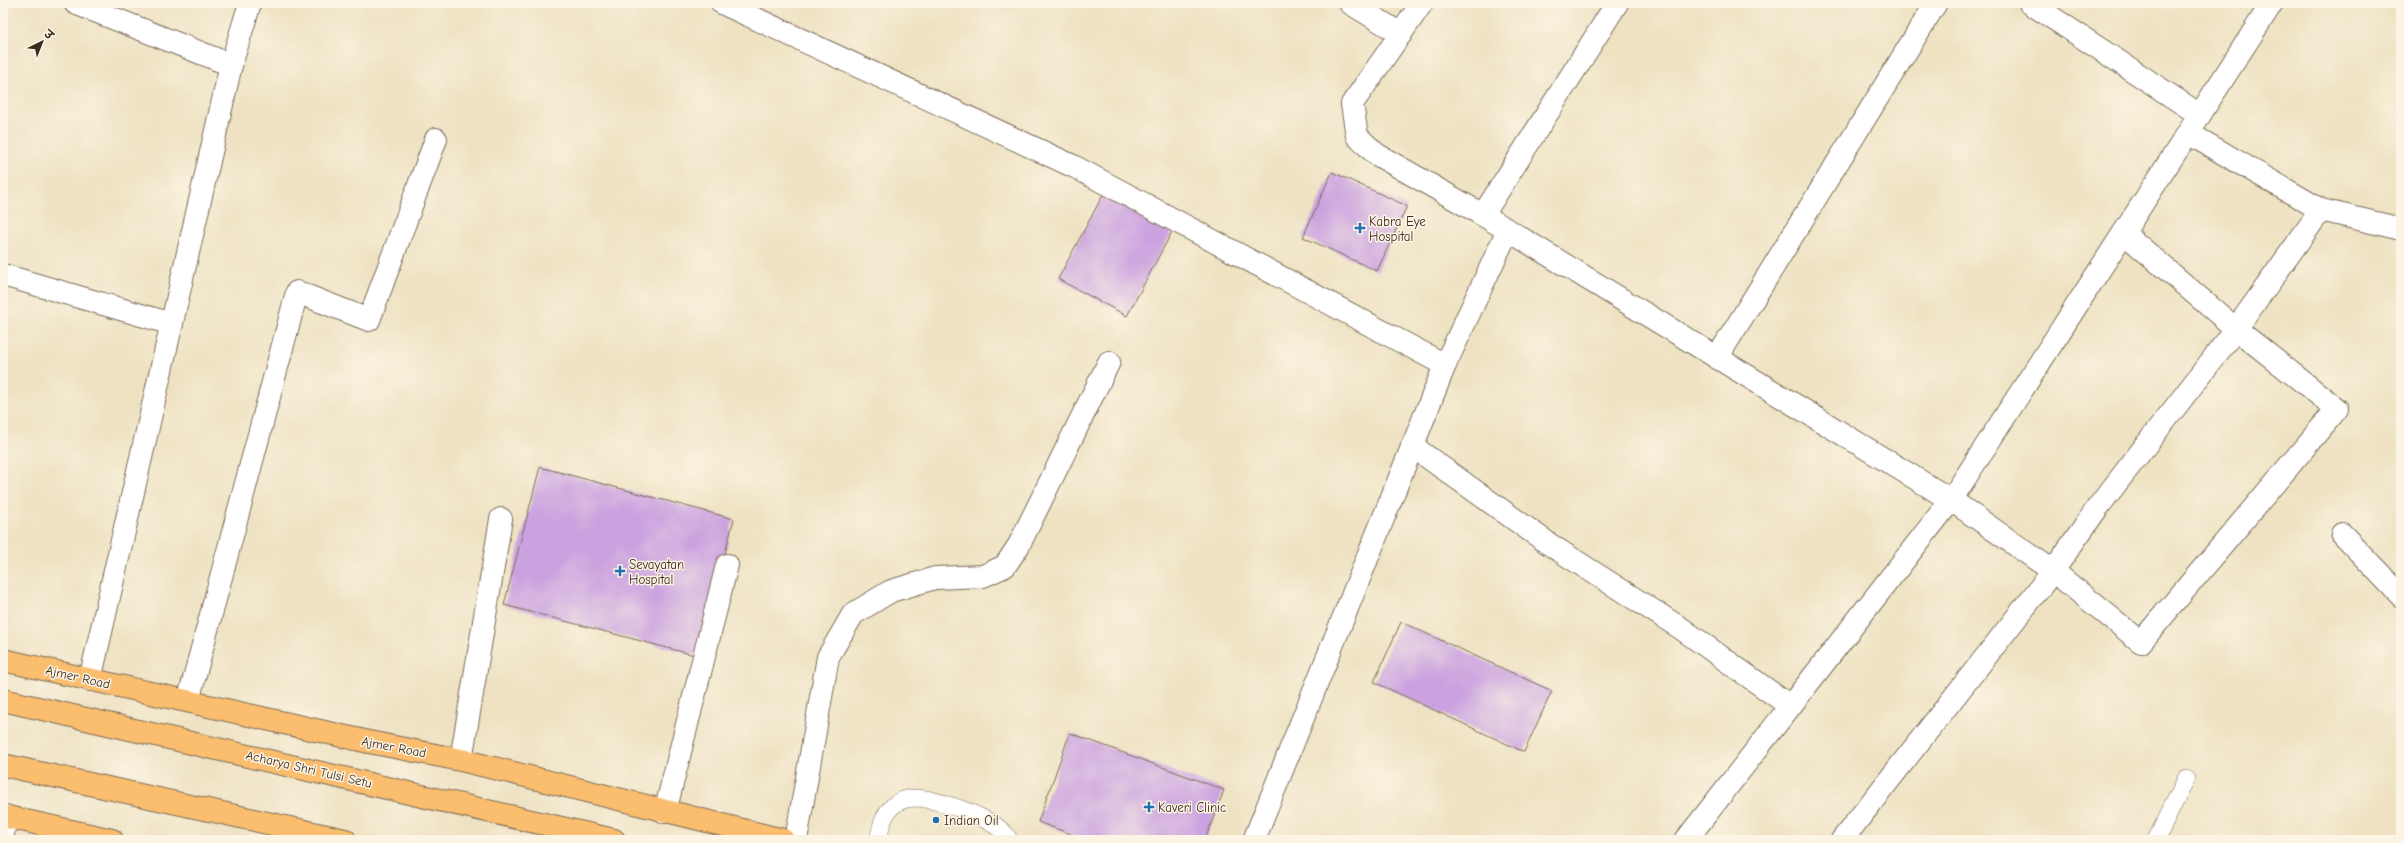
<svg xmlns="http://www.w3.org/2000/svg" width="2404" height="843" viewBox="0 0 2404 843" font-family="'Comic Neue','Playpen Sans Deva',sans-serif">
<rect width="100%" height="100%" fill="#fcf5e5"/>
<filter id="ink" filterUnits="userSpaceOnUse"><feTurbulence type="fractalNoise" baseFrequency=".025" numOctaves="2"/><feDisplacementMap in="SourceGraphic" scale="8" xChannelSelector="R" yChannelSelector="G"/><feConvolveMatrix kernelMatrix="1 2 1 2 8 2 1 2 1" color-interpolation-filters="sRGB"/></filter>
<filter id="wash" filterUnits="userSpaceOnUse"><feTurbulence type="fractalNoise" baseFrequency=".012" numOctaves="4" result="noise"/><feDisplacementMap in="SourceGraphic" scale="16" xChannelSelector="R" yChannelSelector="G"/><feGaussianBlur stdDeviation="0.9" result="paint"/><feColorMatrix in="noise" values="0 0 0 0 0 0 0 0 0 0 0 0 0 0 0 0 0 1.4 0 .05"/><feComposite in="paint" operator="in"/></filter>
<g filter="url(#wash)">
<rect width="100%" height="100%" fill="#eee2c2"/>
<g id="blocks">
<g fill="#caa2df">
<polygon points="1332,172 1407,206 1377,271 1303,237"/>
<polygon points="1104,193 1173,230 1127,316 1058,279"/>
<polygon points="540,467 734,519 698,656 504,605"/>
<polygon points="1401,622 1552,691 1524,752 1374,682"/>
<polygon points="1070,733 1224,790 1205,840 1087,840 1038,822"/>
</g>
</g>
</g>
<g filter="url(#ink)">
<use href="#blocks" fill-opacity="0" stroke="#7a6a57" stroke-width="1"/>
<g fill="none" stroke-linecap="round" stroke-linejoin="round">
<g stroke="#7a6a57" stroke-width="18">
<g id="lane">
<path d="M 878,840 C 881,827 883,814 894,805 C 900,800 909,798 917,798 C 938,799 1002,820 1009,840"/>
<polyline points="2156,840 2186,779"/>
</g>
</g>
<g stroke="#7a6a57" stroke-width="24">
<g id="street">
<polyline points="75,3 231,65"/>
<polyline points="722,3 1075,167 1445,365"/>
<polyline points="1350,3 1401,34"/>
<polyline points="1422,3 1352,104 1357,136 1376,154 1483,215 1951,500 2053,571 2141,642 2337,409 2236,329 2124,233"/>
<polyline points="2030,3 2200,115"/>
<polyline points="2188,133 2321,210 2401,229"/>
<polyline points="1483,215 1617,3"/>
<polyline points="3,275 172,324"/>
<polyline points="1717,358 1936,3"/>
<polyline points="1412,446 1549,544 1682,629 1790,706"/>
<polyline points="2342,534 2401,596"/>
<polyline points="90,680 231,65 250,3"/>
<polyline points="188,701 297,292 369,320 436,139"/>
<polyline points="461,760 501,519"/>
<polyline points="665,812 727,565"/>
<polyline points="3,835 6,816"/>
<polyline points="796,840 828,657 853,614 891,591 935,578 983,576 1005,566 1019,545 1109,362"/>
<polyline points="1254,840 1445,365 1508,230"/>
<polyline points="1686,840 1951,500 2272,3"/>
<polyline points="1842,840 2053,571 2098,507 2236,329 2321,210"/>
</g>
</g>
<g stroke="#7a6a57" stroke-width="24">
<g id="highway">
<polyline points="3,660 369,742 461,760 783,840"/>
<polyline points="3,700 614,840"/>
<polyline points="3,765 345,840"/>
<polyline points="3,816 112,840"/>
</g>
</g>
<use href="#lane" stroke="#fff" stroke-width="17"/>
<use href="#street" stroke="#fff" stroke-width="22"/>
<use href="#highway" stroke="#fbbe6e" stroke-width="22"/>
</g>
</g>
<g fill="#1f6fb2" stroke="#fcf5e5" stroke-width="1.5">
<path d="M1358 222h4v4h4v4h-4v4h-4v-4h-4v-4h4z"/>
<path d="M618 565h4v4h4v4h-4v4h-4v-4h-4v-4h4z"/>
<path d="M1147 801h4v4h4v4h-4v4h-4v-4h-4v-4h4z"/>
<circle cx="936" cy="820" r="4"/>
</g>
<g text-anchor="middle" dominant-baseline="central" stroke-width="3" stroke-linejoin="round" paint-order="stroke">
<g font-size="13" fill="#3b2a1e" stroke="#fcf5e5" text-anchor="start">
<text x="1369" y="221">Kabra Eye<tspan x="1369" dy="15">Hospital</tspan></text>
<text x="629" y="564">Sevayatan<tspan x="629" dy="15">Hospital</tspan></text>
<text x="1158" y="807">Kaveri Clinic</text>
<text x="944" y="820">Indian Oil</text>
</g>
<g font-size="13" fill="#3b2a1e" stroke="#fcf5e5">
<text transform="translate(78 677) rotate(13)">Ajmer Road</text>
<text transform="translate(394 747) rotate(11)">Ajmer Road</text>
<text transform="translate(309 769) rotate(13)">Acharya Shri Tulsi Setu</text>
</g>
</g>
<rect width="2404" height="843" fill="none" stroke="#fcf5e5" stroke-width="16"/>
<g transform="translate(42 42) rotate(43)" stroke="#fcf5e5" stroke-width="3" paint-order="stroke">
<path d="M0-3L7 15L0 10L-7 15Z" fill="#3b2a1e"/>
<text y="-6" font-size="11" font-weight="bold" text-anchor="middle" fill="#3b2a1e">उ</text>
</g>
</svg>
